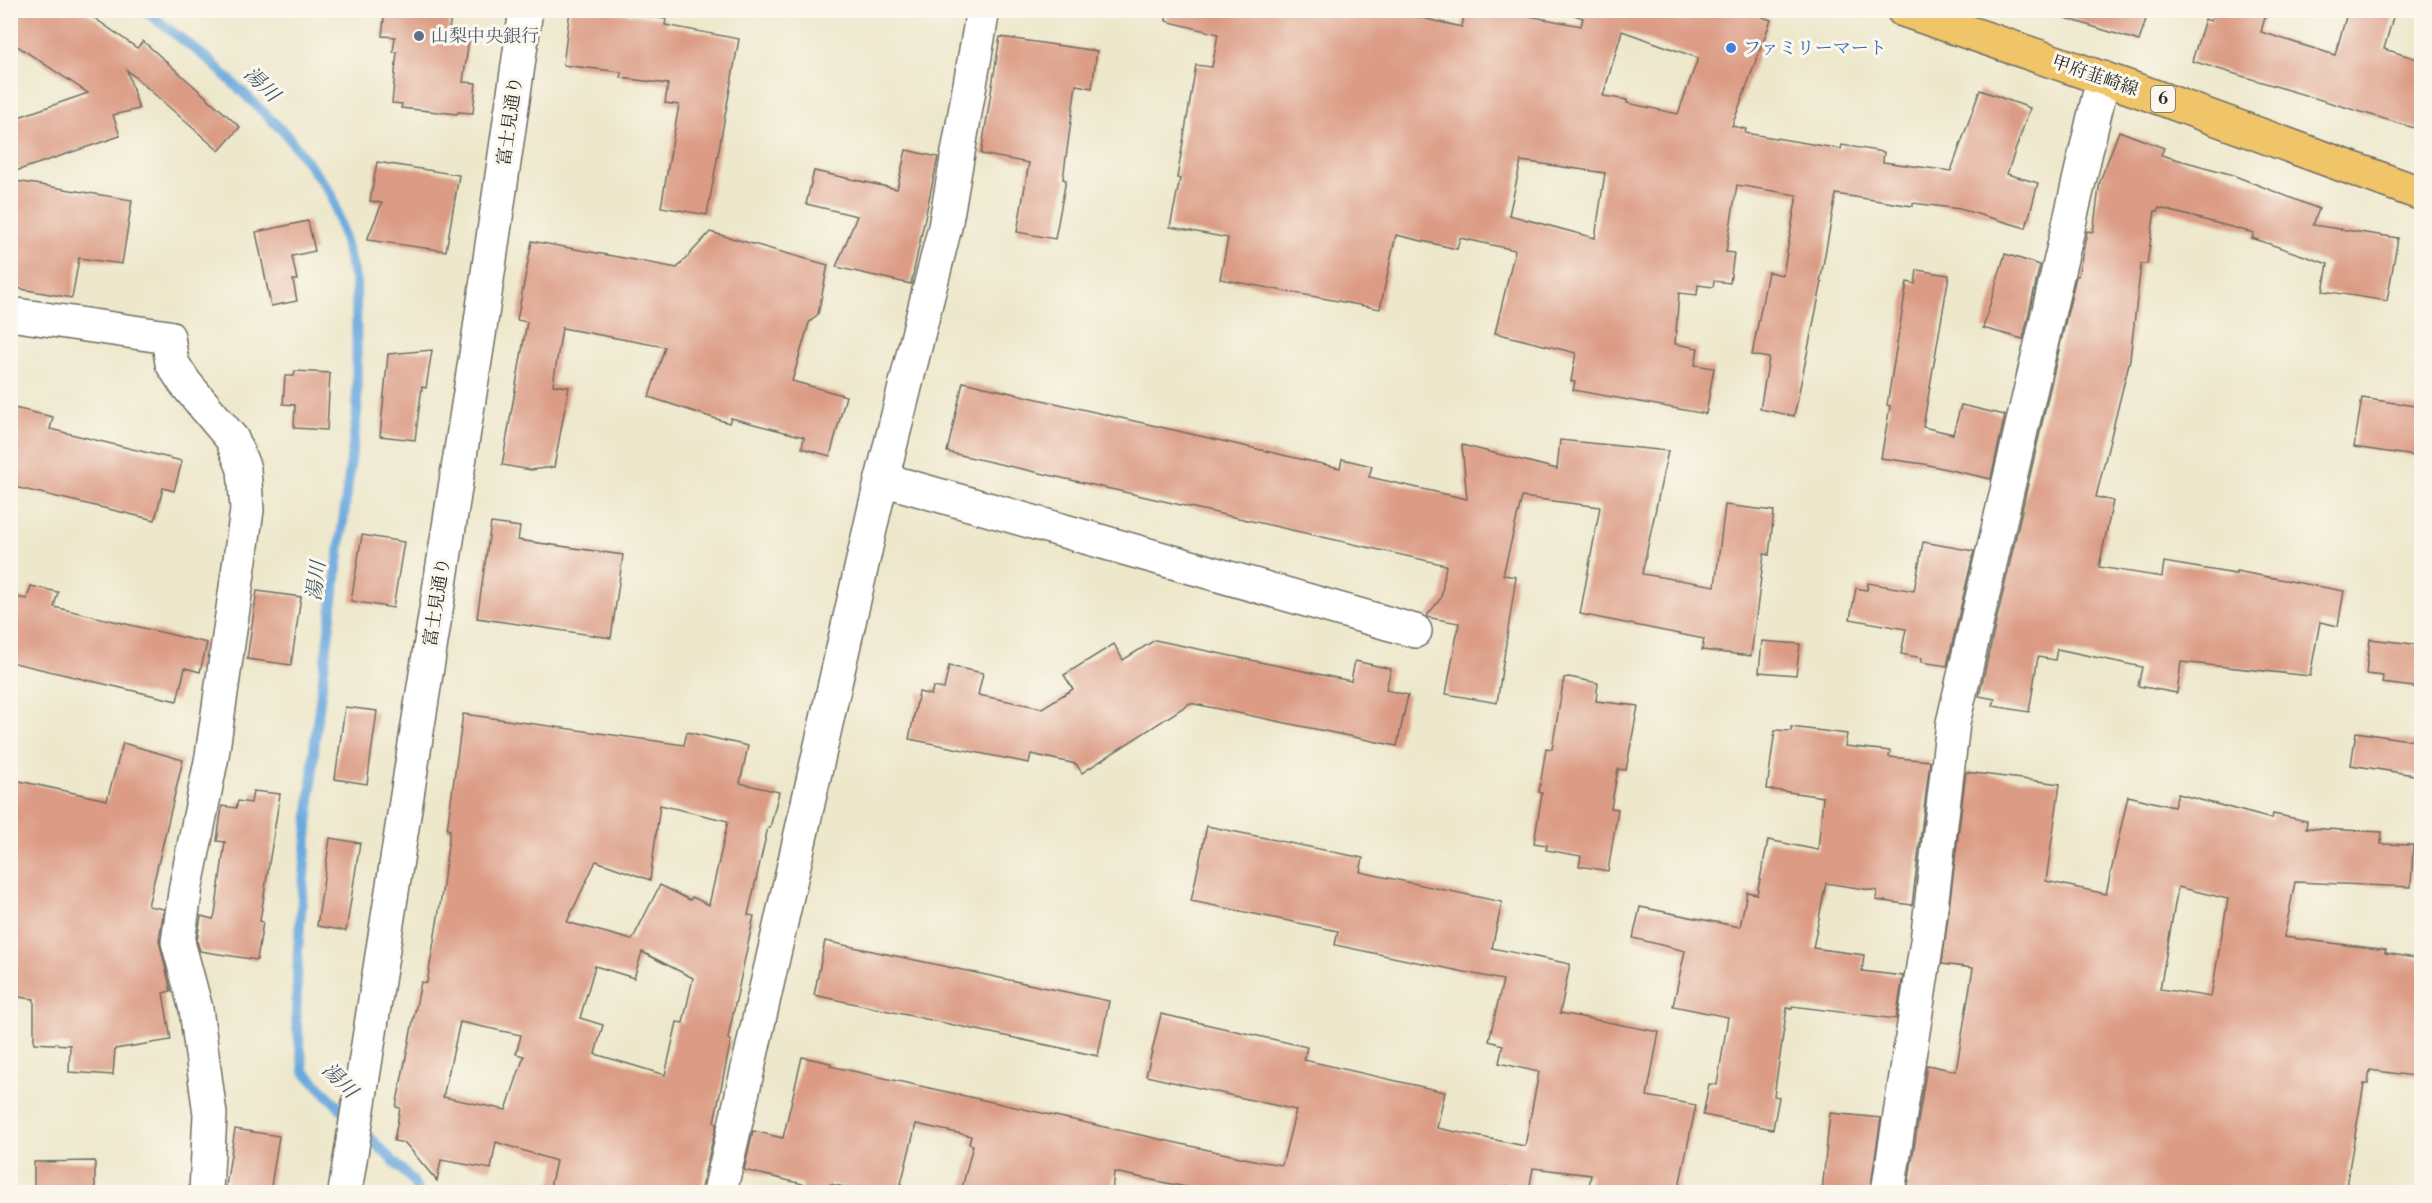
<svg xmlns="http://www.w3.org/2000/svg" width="2432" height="1203" viewBox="0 0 2432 1203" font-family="'Libre Bodoni','Noto Serif JP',serif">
<rect width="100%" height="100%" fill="#fbf7ec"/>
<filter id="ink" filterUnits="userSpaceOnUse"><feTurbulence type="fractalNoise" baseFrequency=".0167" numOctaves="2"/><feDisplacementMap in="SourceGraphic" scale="12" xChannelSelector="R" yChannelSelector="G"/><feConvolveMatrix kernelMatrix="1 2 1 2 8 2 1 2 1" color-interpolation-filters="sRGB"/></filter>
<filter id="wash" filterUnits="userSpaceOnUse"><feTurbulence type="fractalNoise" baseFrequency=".008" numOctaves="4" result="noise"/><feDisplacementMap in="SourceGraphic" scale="24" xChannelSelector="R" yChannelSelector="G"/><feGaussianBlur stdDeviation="1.35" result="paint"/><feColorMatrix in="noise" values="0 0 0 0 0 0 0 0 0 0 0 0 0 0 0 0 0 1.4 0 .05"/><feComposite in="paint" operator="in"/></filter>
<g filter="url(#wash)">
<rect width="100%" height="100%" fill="#ede7cb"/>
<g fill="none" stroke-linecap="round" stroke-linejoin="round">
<g stroke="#6ba9dd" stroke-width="10">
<polyline points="144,10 209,60 286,134 332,195 356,282 357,413 315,740 298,949 296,1020 304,1071 350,1118"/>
<polyline points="361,1129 413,1181 418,1192"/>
</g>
</g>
<g id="blocks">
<g fill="#db9b84" fill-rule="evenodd">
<polygon points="10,10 83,10 137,48 143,41 240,127 219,151 127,70 139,109 113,115 120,136 10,173 10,120 88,93 10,41"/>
<polygon points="385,10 452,10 448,37 469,39 463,82 476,83 473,113 458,112 457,114 401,108 402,104 392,103 397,52 393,52 395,37 382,36"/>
<polygon points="570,10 596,10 666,19 665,25 739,39 707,215 661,207 679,105 665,103 668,84 621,78 621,72 563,65"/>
<path d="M 1167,10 L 1386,10 L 1462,27 L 1465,10 L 1498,10 L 1581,26 L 1583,18 L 1574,15 L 1575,10 L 1745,10 L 1771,20 L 1732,126 L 1746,129 L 1745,133 L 1841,149 L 1842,145 L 1884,152 L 1883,162 L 1951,171 L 1980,90 L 2030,108 L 2007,174 L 2038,183 L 2026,228 L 1960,209 L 1913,203 L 1913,206 L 1836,194 L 1820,282 L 1822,282 L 1794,416 L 1760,409 L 1769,358 L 1752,355 L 1768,272 L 1783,275 L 1797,195 L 1737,185 L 1726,252 L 1734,253 L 1730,283 L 1714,281 L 1713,287 L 1698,285 L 1697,295 L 1679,293 L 1675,344 L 1698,348 L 1695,365 L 1714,368 L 1706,414 L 1573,390 L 1575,382 L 1571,381 L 1576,353 L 1495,333 L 1515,250 L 1460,238 L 1457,249 L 1396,235 L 1380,309 L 1220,279 L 1228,238 L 1170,227 L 1180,179 L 1177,178 L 1196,65 L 1212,67 L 1218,34 L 1166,21 ZM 1622,31 L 1698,58 L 1678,114 L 1627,103 L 1627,100 L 1603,96 ZM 1521,161 L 1605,173 L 1595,238 L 1509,215 Z"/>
<polygon points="2063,10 2149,10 2139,41 2062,17"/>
<polygon points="2214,10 2267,10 2261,32 2335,55 2348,10 2395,10 2384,49 2421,60 2421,130 2192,61 2205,19 2211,21"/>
<polygon points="1000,37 1097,51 1092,88 1076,85 1063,179 1066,180 1055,239 1017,232 1029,163 981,154"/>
<polygon points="2119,131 2164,148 2161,155 2230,174 2319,209 2313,225 2398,238 2387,301 2323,291 2328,264 2252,238 2254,233 2159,208 2158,211 2155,211 2147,264 2141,264 2130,359 2096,497 2113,501 2099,567 2162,577 2164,562 2236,574 2236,571 2344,591 2338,626 2320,622 2310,676 2181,662 2177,693 2138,686 2142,667 2057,649 2055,660 2038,657 2029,712 1993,706 1995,699 1979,696 2076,276 2078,276 2087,231 2093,232 2100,181"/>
<polygon points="906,150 938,157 911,284 836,267 857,216 806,204 814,171 897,189"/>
<polygon points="377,162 459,175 446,251 367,240 382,203 370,201"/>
<polygon points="10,180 132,200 122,264 79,258 72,298 10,287"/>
<polygon points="308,221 315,251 292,256 297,280 293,280 297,301 271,306 256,232"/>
<polygon points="710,232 828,265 818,314 809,323 792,381 846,396 830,456 802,448 804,437 731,418 729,423 649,397 665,347 562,328 553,385 569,387 554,467 531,470 502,465 527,322 517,320 532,241 677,268"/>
<polygon points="2005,254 2040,265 2023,339 1983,328"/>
<polygon points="1917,270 1949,275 1923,427 1953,434 1961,405 2005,415 1991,479 1924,464 1881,458 1890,406 1887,405 1907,282 1915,284"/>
<polygon points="432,350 426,388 422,387 415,440 380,436 388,354"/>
<polygon points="295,371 330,373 327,430 294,428 295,405 283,404 285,376 294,376"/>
<polygon points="963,382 1340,468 1342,459 1372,466 1369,477 1467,499 1462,445 1557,469 1560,440 1668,451 1642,574 1715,586 1725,505 1774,511 1769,555 1764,554 1751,656 1702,650 1704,639 1580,614 1600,507 1522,497 1503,575 1516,577 1497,703 1446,694 1459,623 1426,617 1441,598 1446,565 947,452"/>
<polygon points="2362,398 2421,407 2421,457 2354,447"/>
<polygon points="10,407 53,417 50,429 182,461 174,491 163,488 155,520 10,486"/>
<polygon points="491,523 520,527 518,540 623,555 611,638 477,618"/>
<polygon points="362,535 404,542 393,608 351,601"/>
<polygon points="1923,542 1974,551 1947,666 1921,662 1922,658 1901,654 1906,629 1850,619 1856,588 1867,590 1868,583 1914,591"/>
<polygon points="31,586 58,592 54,607 207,643 200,672 185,668 177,701 10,662 10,596 27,599"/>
<polygon points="257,591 301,597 291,665 247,659"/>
<polygon points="2370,639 2421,645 2421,688 2382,683 2383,676 2366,674"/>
<polygon points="1155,640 1351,681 1355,661 1391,669 1386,690 1408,695 1397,746 1190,703 1082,773 1076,764 1031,754 1029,763 909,739 919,692 931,695 933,687 944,689 949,666 983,673 978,695 1042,708 1073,689 1064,675 1114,644 1123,660"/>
<polygon points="1762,641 1800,644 1796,675 1759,672"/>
<polygon points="1569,677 1598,683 1596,701 1638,706 1626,770 1618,769 1611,808 1618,809 1608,871 1579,866 1581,856 1546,850 1547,845 1534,843 1542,793 1539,792 1546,748 1552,749 1564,678"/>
<polygon points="345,707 377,711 367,784 335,779"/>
<path d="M 463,714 L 684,745 L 687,732 L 748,746 L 740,783 L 779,792 L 770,828 L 768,827 L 748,915 L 754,916 L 729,1033 L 728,1039 L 731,1040 L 714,1122 L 717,1123 L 700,1192 L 549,1192 L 556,1161 L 496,1142 L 491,1169 L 441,1160 L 437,1181 L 405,1143 L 394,1141 L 400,1108 L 396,1107 L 415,1011 L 421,982 L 427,983 L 441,899 L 450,830 L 447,830 ZM 660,805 L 728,821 L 709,905 L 692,897 L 690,900 L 660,885 L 632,940 L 567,922 L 596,861 L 650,880 ZM 642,952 L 693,978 L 683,1023 L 677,1022 L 665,1075 L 595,1054 L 603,1025 L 580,1018 L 595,966 L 634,978 ZM 460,1022 L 521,1035 L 516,1054 L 524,1056 L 506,1110 L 443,1097 Z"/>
<polygon points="1791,727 1847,734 1845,746 1890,751 1889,757 1930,761 1912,905 1876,900 1877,891 1826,883 1813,948 1864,955 1862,971 1903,976 1896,1019 1792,1006 1792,1009 1787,1008 1774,1096 1779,1097 1773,1129 1703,1115 1709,1084 1717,1085 1728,1017 1673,1006 1685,951 1633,938 1640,907 1740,927 1747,892 1757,894 1768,840 1818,850 1823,797 1767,789 1775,730 1791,731"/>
<polygon points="2356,732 2421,742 2421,776 2351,765"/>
<polygon points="123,743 183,760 148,906 164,909 159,940 171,991 163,993 171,1040 115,1049 113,1075 69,1072 70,1045 34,1043 34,999 10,996 10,779 107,800"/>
<path d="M 1966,772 L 2060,784 L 2046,881 L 2106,894 L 2128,796 L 2174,807 L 2178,794 L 2272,819 L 2273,814 L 2307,821 L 2306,828 L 2382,832 L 2381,844 L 2413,845 L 2411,887 L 2295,882 L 2284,937 L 2386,950 L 2385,953 L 2421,959 L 2421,1077 L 2370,1070 L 2368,1084 L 2364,1084 L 2345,1192 L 1907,1192 L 1927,1065 L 1956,1071 L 1972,974 L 1973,968 L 1942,964 ZM 2178,887 L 2228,899 L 2211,997 L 2160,989 Z"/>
<polygon points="253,791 280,794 260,921 263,922 257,960 200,951 197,941 201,916 213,919 215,914 225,842 217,841 222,806 236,808 238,801 251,803"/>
<polygon points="1207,826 1363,858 1360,872 1502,902 1492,948 1570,964 1560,1013 1659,1032 1647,1096 1696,1105 1678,1192 1588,1192 1591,1175 1533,1168 1529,1191 1506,1186 1504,1192 1209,1192 1114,1172 1112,1192 961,1192 973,1145 969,1144 971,1136 916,1124 899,1192 867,1192 830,1184 828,1192 801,1192 803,1184 744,1170 753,1131 783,1138 802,1057 831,1063 830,1066 1258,1161 1282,1165 1296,1110 1146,1076 1161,1014 1307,1047 1304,1060 1445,1092 1437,1128 1525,1146 1539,1072 1499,1063 1503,1045 1489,1041 1503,980 1335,945 1338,931 1191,901"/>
<polygon points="330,838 360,843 346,931 317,926"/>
<polygon points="825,941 1109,1001 1098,1056 814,995"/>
<polygon points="1830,1113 1881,1118 1870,1192 1822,1192"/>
<polygon points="235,1129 279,1136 270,1192 225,1192"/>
<polygon points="95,1161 95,1192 34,1192 34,1162"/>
</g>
</g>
</g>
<g filter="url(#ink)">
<use href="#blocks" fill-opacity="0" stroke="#6f6d63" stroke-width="1.5"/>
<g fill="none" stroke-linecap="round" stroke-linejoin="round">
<g stroke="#6f6d63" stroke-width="36">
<g id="minor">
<polyline points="10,314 168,337 172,363 185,383 232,439 244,469 247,510 212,756 186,886 178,942 196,1009 210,1114 206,1192"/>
<polyline points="882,479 1415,631"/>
<polyline points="345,1192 479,335 526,10"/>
<polyline points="720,1192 875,507 945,227 983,10"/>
<polyline points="1888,1192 1927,941 1953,723 2103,78"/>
</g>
</g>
<g stroke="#6f6d63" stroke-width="36">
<polyline id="major" points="1903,10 2140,91 2422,194"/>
</g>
<use href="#minor" stroke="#fff" stroke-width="33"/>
<use href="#major" stroke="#f0c469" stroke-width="33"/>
</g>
</g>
<circle fill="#5c6f8a" stroke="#fbf7ec" stroke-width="2" cx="419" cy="36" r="6"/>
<circle fill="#3f7fe0" stroke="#fbf7ec" stroke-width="2" cx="1731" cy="48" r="6"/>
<g text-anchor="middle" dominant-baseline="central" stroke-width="6" stroke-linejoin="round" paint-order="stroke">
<rect fill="#fbf7ec" stroke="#696865" stroke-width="1.5" x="2151" y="86" width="24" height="26" rx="4.5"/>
<g font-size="16" font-weight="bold" fill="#2b2b2b">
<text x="2163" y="99">6</text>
</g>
<g font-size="18" fill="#4e5e75" stroke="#fbf7ec" text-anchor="start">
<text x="431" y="36">山梨中央銀行</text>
</g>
<g font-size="18" fill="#366cbe" stroke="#fbf7ec" text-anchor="start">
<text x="1743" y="48">ファミリーマート</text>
</g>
<g font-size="18" fill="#2b2b2b" stroke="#fbf7ec">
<text transform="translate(2095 76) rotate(19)">甲府韮崎線</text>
<text transform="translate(510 121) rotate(-82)">富士見通り</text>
<text transform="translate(437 602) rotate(-81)">富士見通り</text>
</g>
<g font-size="20" font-style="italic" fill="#415769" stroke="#fbf7ec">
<text transform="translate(261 85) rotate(44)">湯川</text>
<text transform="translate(317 581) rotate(-83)">湯川</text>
<text transform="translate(339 1081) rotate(45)">湯川</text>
</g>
</g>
<rect width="2432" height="1203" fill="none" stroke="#fbf7ec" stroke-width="36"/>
</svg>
